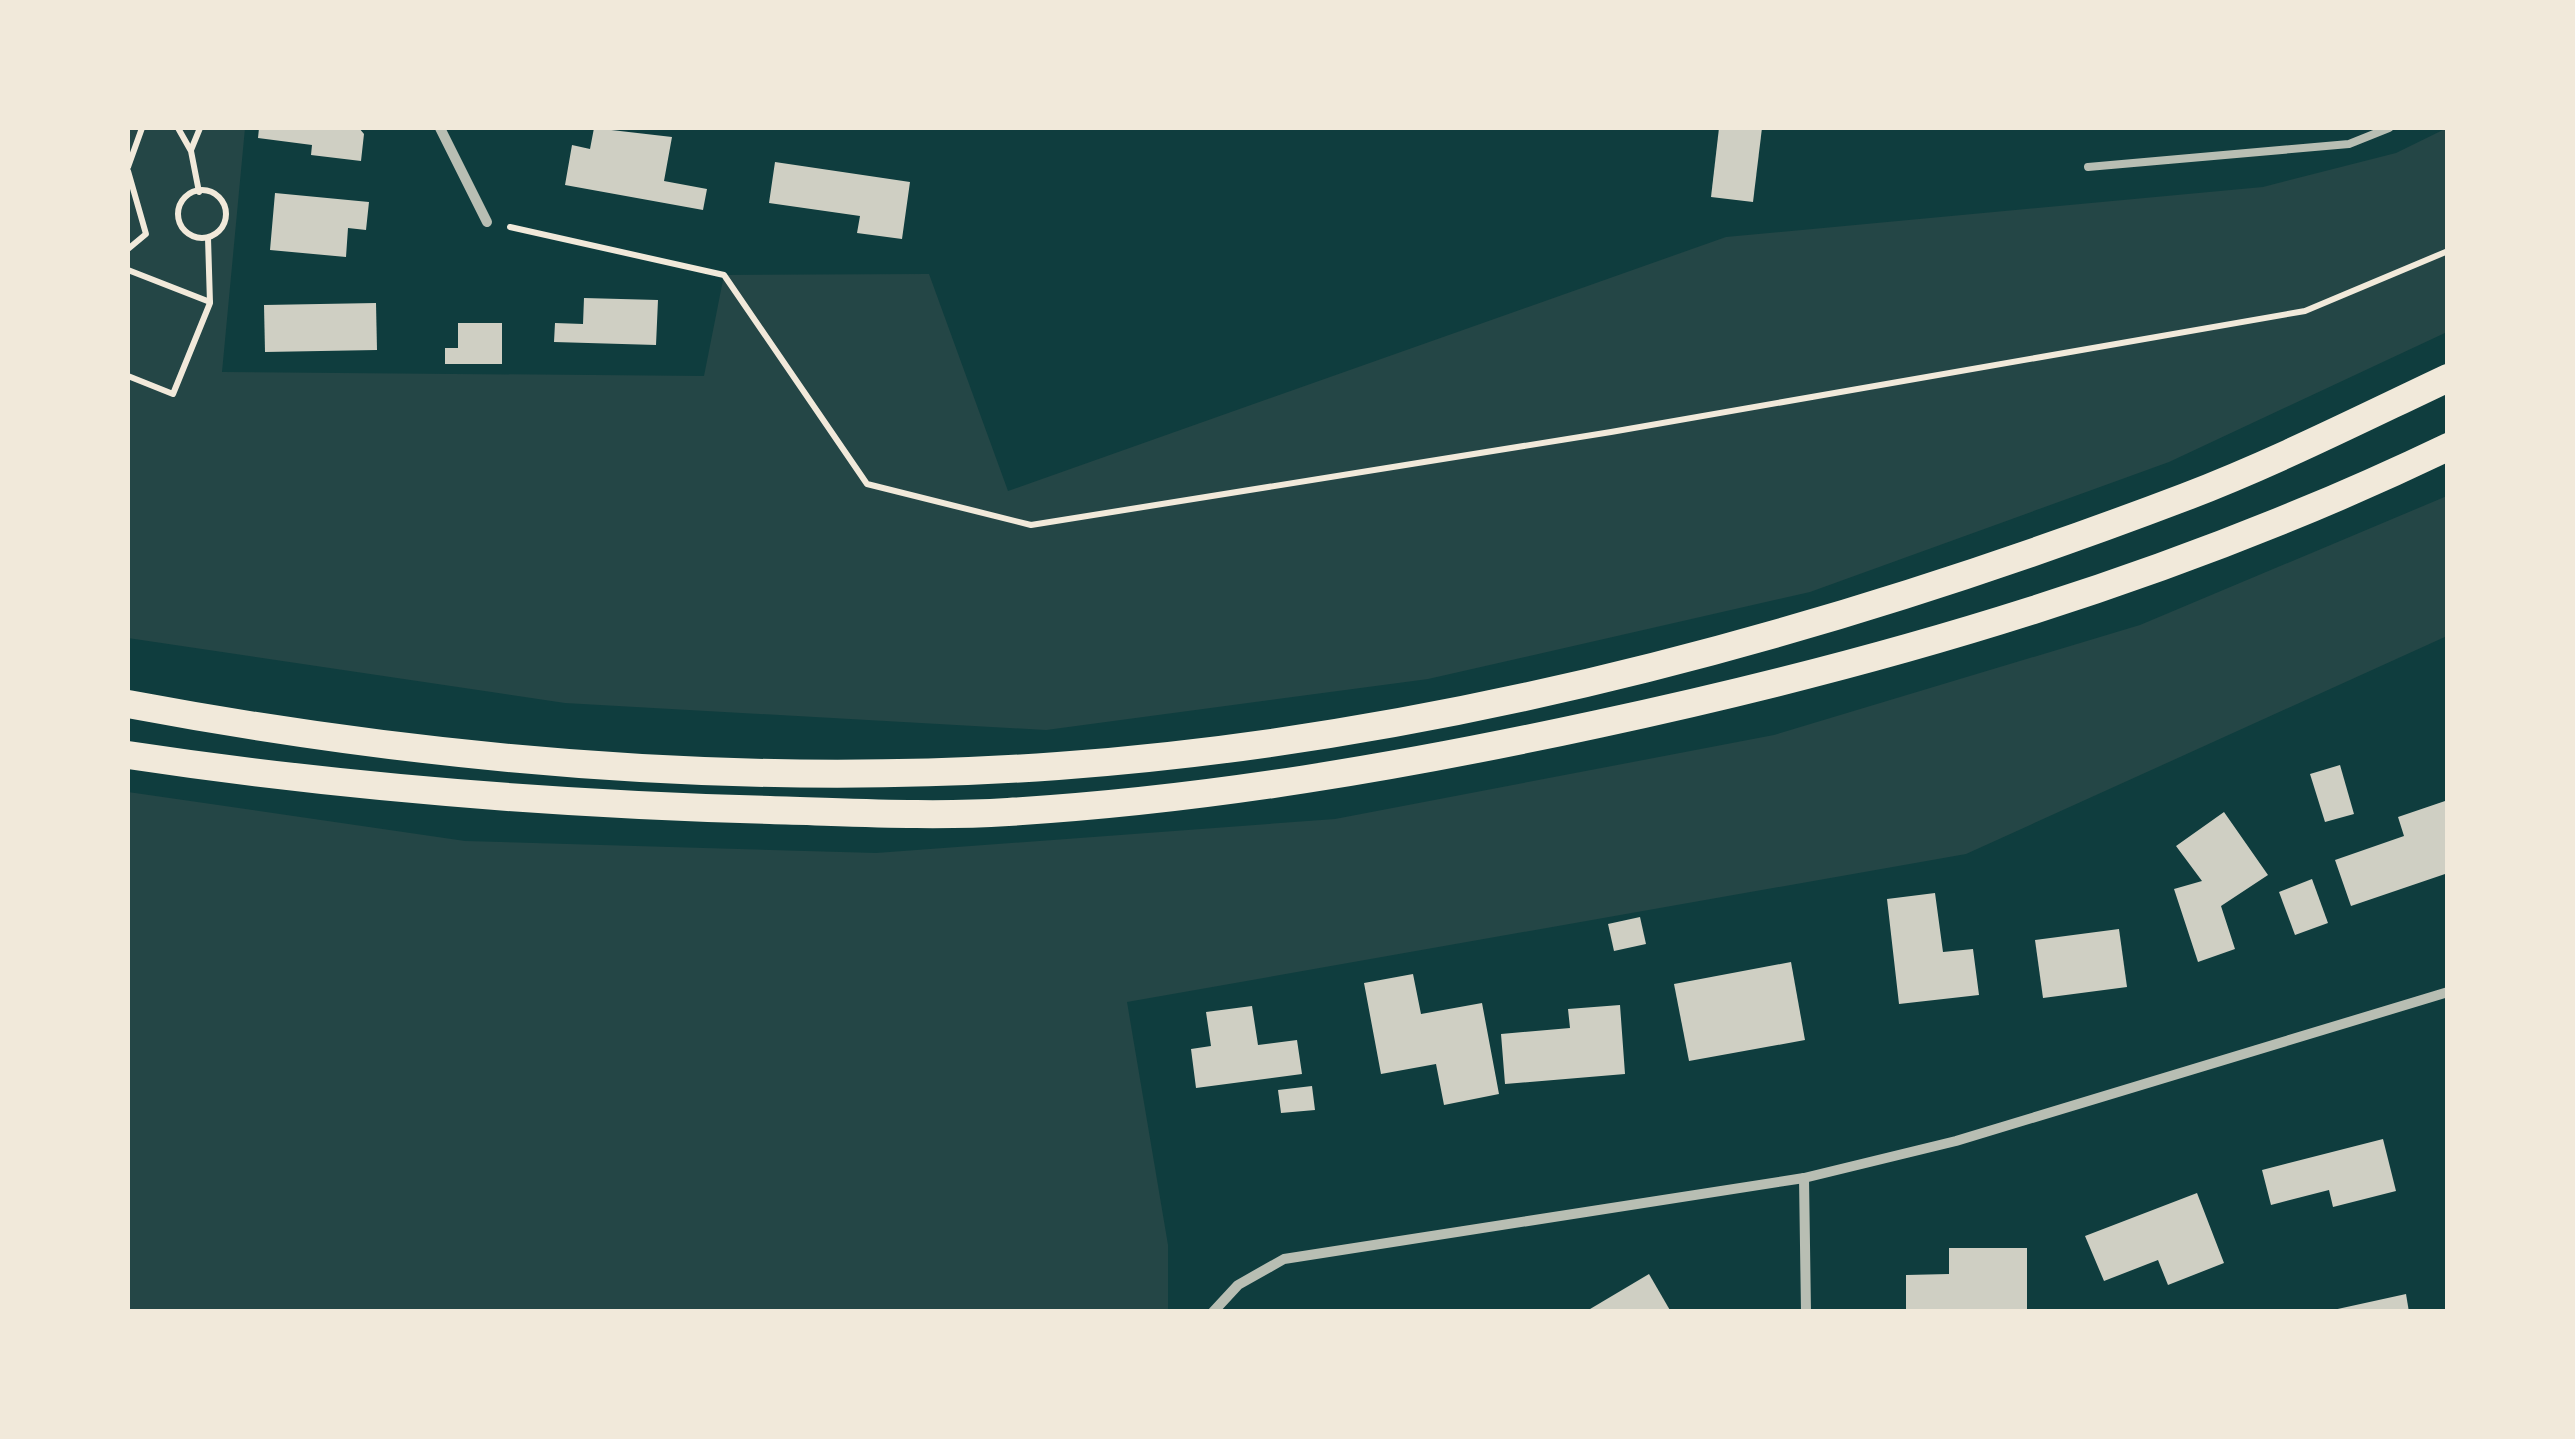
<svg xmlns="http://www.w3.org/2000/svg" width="2575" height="1439" viewBox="0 0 2575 1439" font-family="Manrope,sans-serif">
<rect width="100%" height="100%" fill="#0f3d3e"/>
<g fill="#244646">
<polygon points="128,128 245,128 222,372 704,376 724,275 929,274 1008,491 1726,237 2263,187 2396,153 2447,128 2447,332 2169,462 1810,592 1428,679 1046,730 565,703 128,638"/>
<polygon points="2447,496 2447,636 1966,854 1127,1002 1168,1245 1168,1311 128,1311 128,792 465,841 876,853 1335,819 1774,735 2140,625"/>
</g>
<g fill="#cfcfc3">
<polygon points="259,128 359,128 364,134 361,161 311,155 312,145 258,138"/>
<polygon points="594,128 672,137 664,181 707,189 703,210 565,185 572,145 590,149"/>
<polygon points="1719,128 1762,128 1753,202 1711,197"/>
<polygon points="775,162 910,182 902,239 857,233 860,216 769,203"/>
<polygon points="275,193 369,202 366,230 348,228 346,257 270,250"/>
<polygon points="584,298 658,300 656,345 554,342 555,323 583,324"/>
<polygon points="376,303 377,350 265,352 264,305"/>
<polygon points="458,323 502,323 502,364 445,364 445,348 458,348"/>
<polygon points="2340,765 2354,814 2325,822 2310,774"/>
<polygon points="2448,800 2448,873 2351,906 2335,860 2404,836 2398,817"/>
<polygon points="2224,812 2268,875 2221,906 2235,949 2198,962 2174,889 2202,881 2176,846"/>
<polygon points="2312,879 2328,923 2295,935 2279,892"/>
<polygon points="1935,893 1943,952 1973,949 1979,995 1899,1004 1887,899"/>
<polygon points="1640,917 1646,944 1614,951 1608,924"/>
<polygon points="2119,929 2127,987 2043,998 2035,940"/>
<polygon points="1791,962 1805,1040 1689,1061 1674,984"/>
<polygon points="1413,974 1421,1014 1482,1003 1499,1094 1444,1105 1436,1064 1381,1074 1364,983"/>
<polygon points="1620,1005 1625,1074 1505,1084 1501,1034 1570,1028 1568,1009"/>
<polygon points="1252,1006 1258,1045 1297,1040 1302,1074 1196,1088 1191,1049 1211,1046 1206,1012"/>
<polygon points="1312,1086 1315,1110 1281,1113 1278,1090"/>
<polygon points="2383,1139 2396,1191 2333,1207 2329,1190 2271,1205 2262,1170"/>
<polygon points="2197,1193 2224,1263 2168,1285 2158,1260 2104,1281 2085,1236"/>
<polygon points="1949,1248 2027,1248 2027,1312 1906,1312 1906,1275 1949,1274"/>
<polygon points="1649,1274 1671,1312 1585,1312"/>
<polygon points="2406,1294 2409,1312 2333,1312 2333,1310"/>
</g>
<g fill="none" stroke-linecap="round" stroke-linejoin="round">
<g stroke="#f1e9da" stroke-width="6">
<polyline points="178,128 191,151 199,192"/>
<polyline points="191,150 200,128"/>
<polyline points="128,167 142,128"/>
<polyline points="128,171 146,234 128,249"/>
<circle cx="202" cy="214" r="24"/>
<polyline points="510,227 724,275 867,484 1031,525 1611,432 2305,311 2448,251"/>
<polyline points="128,270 210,302"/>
<polyline points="128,376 173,394 210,303 208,238"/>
</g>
<polyline stroke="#b8beb3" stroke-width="8" points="2088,167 2349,144 2389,128"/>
<g stroke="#b8beb3" stroke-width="10">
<polyline points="440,128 487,222"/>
<polyline points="1804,1178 1806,1312"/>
<polyline points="1213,1312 1238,1285 1284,1259 1804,1178 1956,1141 2448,992"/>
</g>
<g stroke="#f1e9da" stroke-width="28">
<path d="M 128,704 C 432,761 749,788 1058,766 C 1444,738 1825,634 2185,497 C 2274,463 2361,419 2448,378"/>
<path d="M 128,755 C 340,787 555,804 770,810 C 849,812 929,817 1008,812 C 1207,800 1404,766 1598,724 C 1892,661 2177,577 2448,447"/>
</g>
</g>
<rect width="2575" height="1439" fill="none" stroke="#f1e9da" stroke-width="260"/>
</svg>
